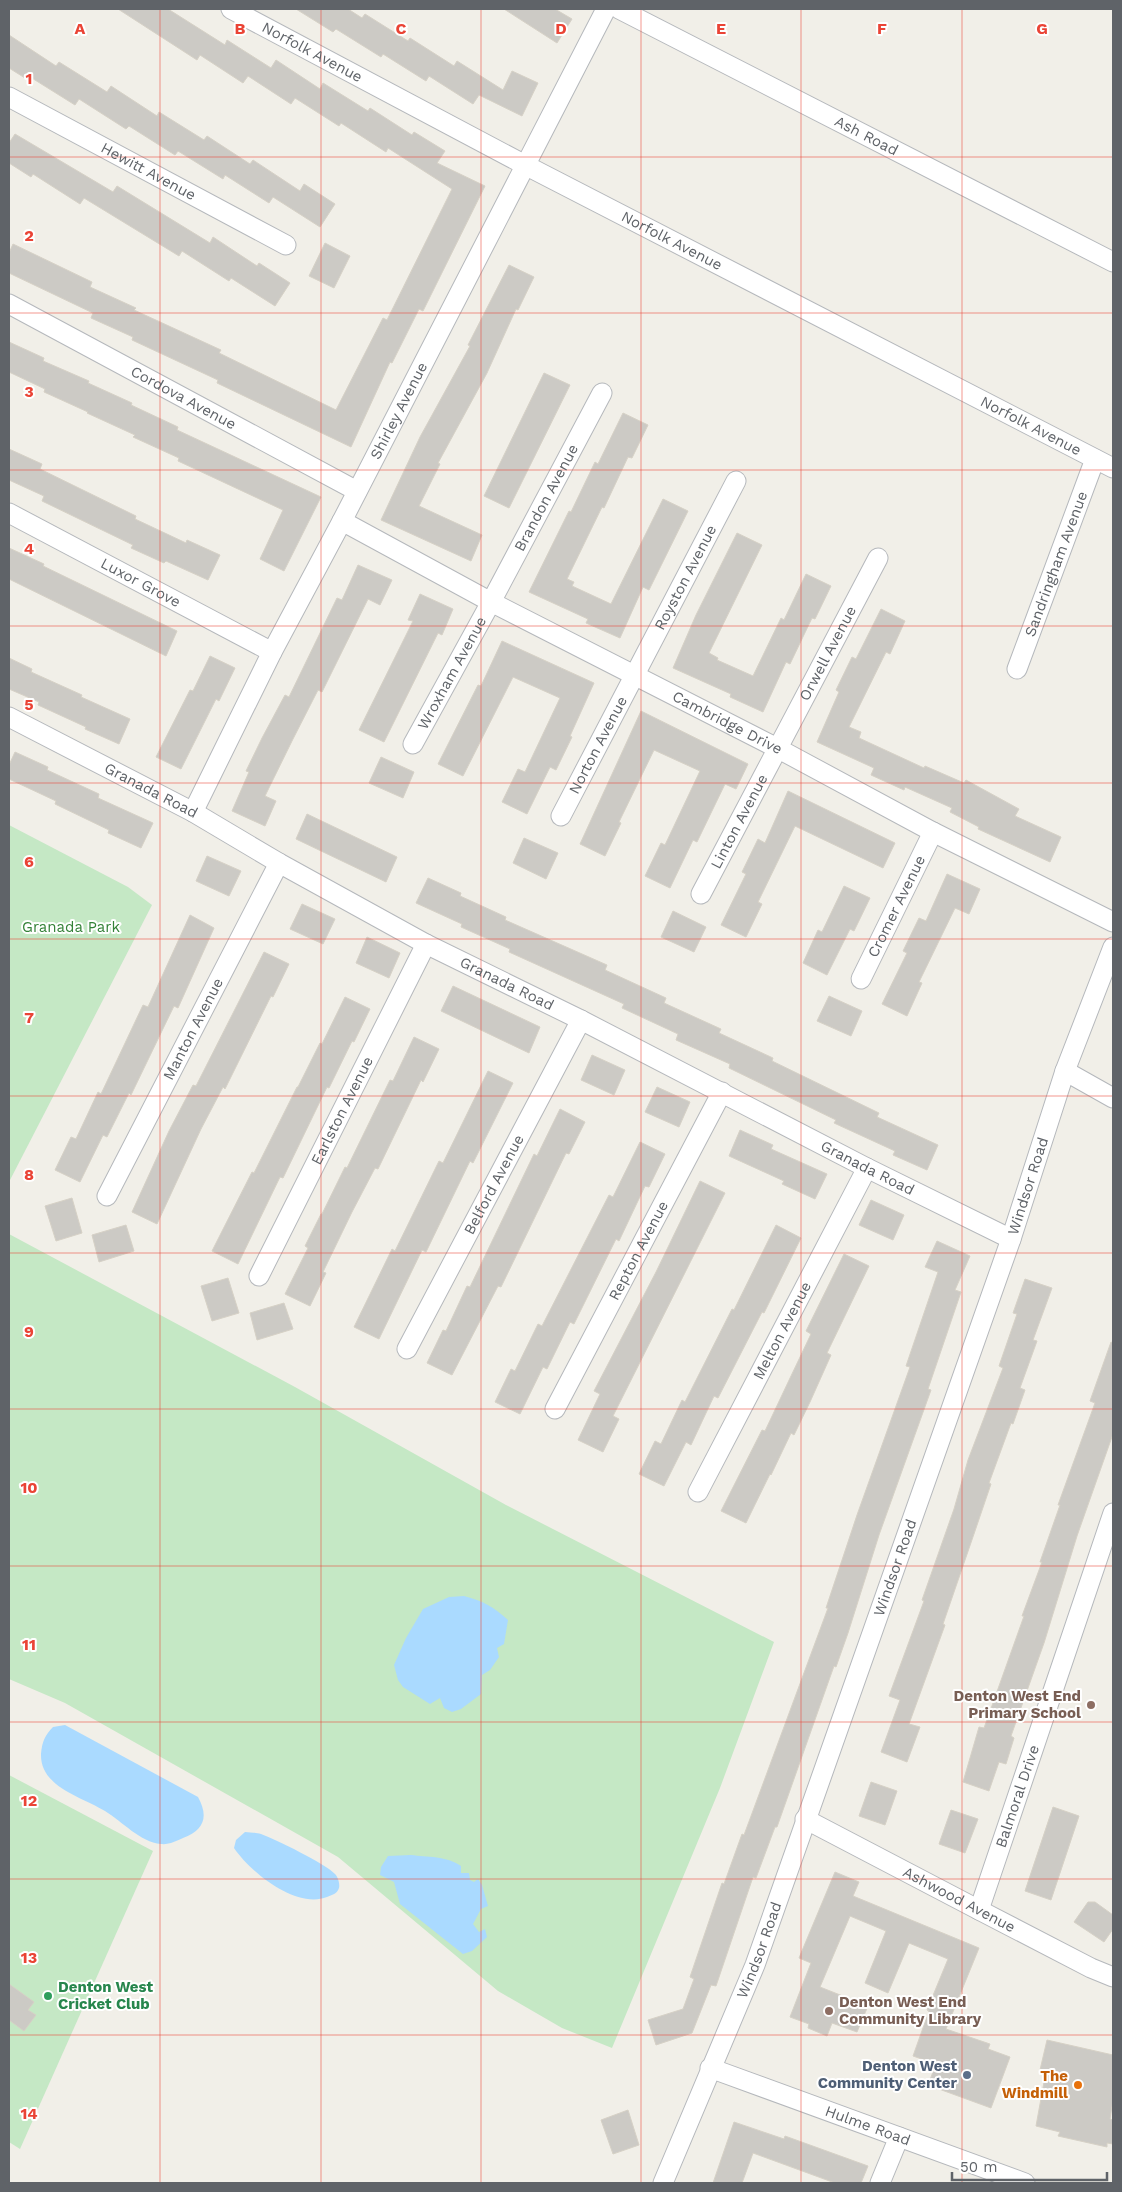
<svg xmlns="http://www.w3.org/2000/svg" width="1122" height="2192" viewBox="0 0 1122 2192" font-family="'Work Sans',sans-serif">
<rect width="100%" height="100%" fill="#f1efe8"/>
<g fill="#c5e8c5">
<polygon points="9,825 128,887 152,905 9,1182"/>
<polygon points="9,1234 295,1387 506,1505 774,1642 720,1788 612,2048 562,2028 498,1991 338,1857 65,1703 9,1679"/>
<polygon points="9,1775 153,1851 20,2149 9,2142"/>
</g>
<g fill="#aadaff">
<path d="M 464,1596 C 483,1601 494,1607 508,1620 L 504,1644 L 497,1648 L 499,1657 L 490,1670 L 482,1675 L 481,1694 L 461,1709 L 452,1712 L 444,1708 L 440,1698 L 430,1704 L 403,1687 L 398,1680 L 394,1665 L 406,1638 L 423,1609 L 449,1597 Z"/>
<path d="M 65,1725 L 198,1797 C 209,1817 204,1830 183,1838 C 177,1841 168,1845 161,1844 C 140,1842 123,1822 105,1811 C 82,1797 40,1787 41,1754 C 42,1742 45,1735 53,1727 Z"/>
<path d="M 245,1832 C 250,1833 256,1832 261,1834 C 275,1839 326,1864 335,1874 C 338,1877 340,1884 339,1888 C 337,1894 332,1895 327,1897 C 296,1909 251,1873 234,1848 L 236,1840 Z"/>
<path d="M 411,1855 C 427,1857 447,1856 461,1866 L 461,1873 L 469,1873 L 470,1880 L 474,1882 L 478,1879 L 482,1885 L 488,1906 L 481,1909 L 473,1924 L 479,1932 L 485,1929 L 487,1937 L 472,1951 L 463,1954 L 400,1904 L 394,1882 L 380,1875 L 381,1867 L 388,1856 Z"/>
</g>
<g fill="#cccac5" stroke="#d6d1c6">
<polygon points="118,9 168,9 225,45 227,40 271,68 276,60 320,89 323,83 368,111 370,108 412,135 414,132 445,151 437,163 485,186 423,311 419,309 392,363 390,362 351,447 217,383 218,380 132,340 133,337 91,318 93,313 9,273 9,253 13,244 92,282 90,287 136,308 134,310 221,350 219,353 336,410 383,318 387,320 452,189 388,148 386,152 341,123 339,126 295,98 291,104 248,76 243,83 200,55 197,60"/>
<polygon points="296,9 348,9 362,18 365,14 408,41 410,38 454,66 457,61 503,90 512,71 538,83 522,116 479,95 473,104 429,76 426,81 383,54 381,57 336,29 333,32"/>
<polygon points="504,9 555,9 572,19 557,43"/>
<polygon points="9,35 56,66 59,62 107,92 111,86 157,116 159,112 204,140 207,136 250,164 253,160 300,191 304,184 335,204 320,227 273,197 269,203 225,175 223,179 178,151 175,155 129,126 126,129 79,99 75,105 27,75 25,78 9,68"/>
<polygon points="15,134 113,192 117,186 210,243 213,237 257,266 259,263 290,283 275,306 231,278 229,281 182,251 179,256 84,198 80,204 33,174 31,177 9,163 9,143"/>
<polygon points="325,243 350,256 334,288 309,276"/>
<polygon points="509,265 534,277 518,310 516,309 487,373 438,463 440,464 419,506 482,535 471,561 381,520 420,437 470,346 468,345"/>
<polygon points="9,342 44,358 43,361 89,381 88,383 132,403 131,405 178,427 177,430 321,497 284,571 260,559 283,510 178,461 179,458 133,437 135,435 87,413 88,412 44,392 45,389 9,372"/>
<polygon points="544,373 570,385 509,508 484,496"/>
<polygon points="623,413 648,425 632,458 628,457 604,508 602,507 567,579 574,582 572,586 611,604 663,499 688,511 649,590 643,587 620,638 586,623 588,619 529,592 569,511 571,512 595,462 598,464"/>
<polygon points="9,449 42,464 40,469 136,516 135,519 186,543 187,540 220,555 208,580 166,561 164,563 131,548 133,545 42,501 44,496 9,480"/>
<polygon points="737,533 762,545 709,653 718,658 717,660 753,676 781,618 784,620 806,574 831,586 815,619 812,618 790,664 786,662 763,712 730,697 731,694 673,668 696,615"/>
<polygon points="9,548 44,564 43,566 177,631 166,656 9,579"/>
<polygon points="358,565 392,580 380,605 368,599 322,692 318,690 293,739 265,796 276,801 265,826 232,811 249,772 246,771 262,738 285,695 289,697 337,598 342,600"/>
<polygon points="420,594 453,609 442,635 438,633 384,742 359,730 413,621 408,620"/>
<polygon points="881,609 905,621 890,654 886,652 849,727 861,732 859,738 924,768 925,766 964,783 966,780 1019,809 1015,816 1061,837 1050,862 978,829 979,827 950,812 952,808 905,787 904,790 871,775 874,768 817,742 839,692 836,690 852,657 856,659"/>
<polygon points="502,641 594,683 570,736 572,737 556,770 550,767 527,814 502,802 518,769 525,772 560,698 513,677 463,776 438,764 478,685 481,686"/>
<polygon points="210,656 235,668 219,701 216,699 181,769 156,757 190,690 193,691"/>
<polygon points="9,658 32,669 31,672 82,695 81,697 130,719 119,744 85,729 86,727 38,705 39,702 9,689"/>
<polygon points="641,711 748,764 736,789 725,784 697,842 693,840 670,888 645,876 661,843 665,845 700,771 654,750 619,822 621,823 605,856 580,844"/>
<polygon points="15,752 48,767 47,770 99,794 98,798 153,823 141,848 108,833 109,830 55,804 56,801 9,779 9,765"/>
<polygon points="381,757 414,772 403,798 369,783"/>
<polygon points="788,791 895,843 883,868 795,826 758,902 762,904 746,937 721,925 746,874 742,872 758,839 765,843"/>
<polygon points="307,814 397,857 386,882 296,839"/>
<polygon points="524,838 558,853 546,879 513,863"/>
<polygon points="207,856 241,871 229,896 196,881"/>
<polygon points="947,874 980,889 969,914 955,908 919,982 922,983 907,1016 882,1004 907,953 903,951 919,918 926,921"/>
<polygon points="428,878 461,893 460,896 506,917 505,920 607,965 605,970 666,998 664,1003 721,1029 719,1033 773,1058 772,1061 879,1113 877,1117 938,1145 927,1170 893,1155 895,1151 834,1123 836,1120 729,1068 730,1064 676,1040 678,1034 622,1008 624,1004 509,952 510,949 461,927 462,924 416,903"/>
<polygon points="844,886 870,898 854,931 850,929 827,975 803,963 818,930 822,932"/>
<polygon points="302,904 335,919 323,944 290,929"/>
<polygon points="673,911 706,927 694,952 661,937"/>
<polygon points="190,915 214,928 178,1008 174,1006 131,1095 129,1093 107,1137 103,1135 80,1182 55,1170 71,1137 76,1139 98,1092 101,1094 143,1005 148,1007"/>
<polygon points="367,937 400,953 389,978 356,963"/>
<polygon points="264,952 289,964 273,997 271,996 225,1089 223,1087 201,1129 157,1224 132,1212 169,1131 193,1085 196,1086"/>
<polygon points="453,986 540,1027 529,1053 441,1011"/>
<polygon points="829,996 862,1011 851,1036 817,1021"/>
<polygon points="345,997 370,1009 354,1042 352,1041 329,1088 327,1087 283,1178 280,1177 238,1264 212,1251 252,1172 254,1173 297,1087 298,1087 320,1043 322,1044"/>
<polygon points="414,1037 439,1049 423,1082 421,1080 378,1169 375,1168 352,1212 323,1272 326,1273 310,1306 285,1294 308,1248 305,1246 321,1214 322,1214 345,1167 347,1168 390,1080 393,1081"/>
<polygon points="592,1055 625,1070 614,1095 581,1080"/>
<polygon points="488,1071 513,1083 473,1163 470,1161 426,1252 422,1250 379,1339 354,1327 392,1249 395,1251 439,1161 443,1163"/>
<polygon points="657,1087 690,1102 679,1127 645,1112"/>
<polygon points="560,1109 585,1122 569,1154 566,1153 501,1287 498,1286 452,1375 427,1363 443,1330 446,1331 467,1286 470,1287 534,1154 537,1156"/>
<polygon points="740,1130 773,1145 771,1149 827,1174 815,1199 782,1184 784,1181 729,1156"/>
<polygon points="640,1142 665,1154 649,1187 645,1186 619,1241 616,1239 574,1324 570,1322 547,1369 543,1367 520,1414 495,1402 511,1369 515,1371 538,1324 542,1326 609,1195 613,1197"/>
<polygon points="700,1181 725,1193 613,1416 619,1419 603,1452 578,1440 600,1394 594,1391 656,1272"/>
<polygon points="72,1198 82,1233 56,1241 45,1206"/>
<polygon points="871,1200 904,1215 893,1240 859,1225"/>
<polygon points="126,1225 134,1251 99,1262 92,1235"/>
<polygon points="776,1225 801,1238 764,1313 762,1312 718,1398 714,1396 691,1445 686,1442 664,1486 639,1474 655,1441 661,1444 682,1400 685,1402 732,1309 734,1310"/>
<polygon points="937,1241 970,1256 955,1290 961,1292 928,1389 931,1390 879,1535 848,1633 836,1667 834,1666 777,1827 775,1827 756,1878 753,1877 716,1986 711,1985 692,2033 656,2045 648,2020 683,2009 694,1979 690,1977 722,1883 724,1884 742,1834 744,1835 828,1608 826,1608 857,1515 910,1367 906,1366 938,1272 925,1267"/>
<polygon points="844,1254 869,1266 827,1353 831,1355 810,1402 794,1435 791,1433 771,1475 770,1474 746,1523 721,1511 762,1430 765,1431 791,1376 811,1334 806,1331"/>
<polygon points="228,1278 239,1313 212,1321 201,1286"/>
<polygon points="1025,1279 1052,1288 1033,1340 1037,1341 1020,1388 1025,1390 1013,1424 1011,1423 989,1483 991,1484 975,1531 943,1624 945,1625 909,1724 920,1727 907,1762 881,1752 900,1700 889,1696 924,1601 922,1600 954,1509 968,1460 1003,1368 999,1366 1017,1314 1013,1313"/>
<polygon points="284,1303 293,1329 257,1340 250,1313"/>
<polygon points="1111,1342 1113,1343 1113,1434 1077,1536 1044,1643 1011,1736 1014,1738 1006,1764 999,1762 989,1791 963,1782 979,1727 984,1728 1024,1616 1022,1616 1042,1562 1040,1562 1060,1505 1058,1505 1095,1403 1090,1401"/>
<polygon points="871,1782 897,1791 885,1825 859,1816"/>
<polygon points="1053,1807 1079,1816 1051,1900 1025,1891"/>
<polygon points="951,1810 978,1819 965,1853 939,1844"/>
<polygon points="835,1872 859,1882 853,1896 979,1948 946,2029 990,2044 988,2049 1010,2057 991,2108 928,2085 936,2064 913,2056 929,2011 927,2010 948,1959 909,1943 888,1993 865,1983 886,1931 850,1916 820,1987 868,2006 857,2032 832,2023 827,2036 808,2028 809,2024 790,2017 811,1963 799,1958"/>
<polygon points="1088,1902 1095,1902 1113,1915 1113,1929 1104,1942 1074,1922"/>
<polygon points="9,1984 34,2002 28,2010 36,2015 24,2031 9,2020"/>
<polygon points="1047,2040 1113,2055 1113,2100 1110,2119 1113,2120 1113,2144 1107,2143 1107,2147 1058,2136 1060,2132 1036,2126 1046,2071 1040,2070"/>
<polygon points="628,2110 639,2145 613,2154 601,2120"/>
<polygon points="734,2122 784,2139 785,2136 868,2166 861,2183 835,2183 753,2153 742,2183 713,2183"/>
</g>
<g fill="none" stroke-linecap="round" stroke-linejoin="round">
<g stroke="#b5b8bc" stroke-width="21">
<g id="street">
<path id="s1" d="M 231,9 L 525,165 L 1113,468"/>
<path id="s2" d="M 619,9 L 1113,262"/>
<path id="s3" d="M 9,97 L 286,245"/>
<path id="s4" d="M 9,304 L 357,491"/>
<path id="s5" d="M 9,513 L 272,652"/>
<path id="s6" d="M 342,521 L 491,602 L 777,748 L 933,832 L 1113,922"/>
<path id="s7" d="M 1017,669 L 1095,459"/>
<path id="s8" d="M 9,717 L 193,812 L 279,863 L 426,944 L 581,1020 L 867,1168 L 1011,1239"/>
<path id="s9" d="M 413,744 L 491,602 L 602,393"/>
<path id="s10" d="M 193,812 L 272,652 L 342,521 L 606,9"/>
<path id="s11" d="M 561,816 L 736,481"/>
<path id="s12" d="M 701,894 L 878,558"/>
<path id="s13" d="M 861,979 L 933,832"/>
<polyline points="1065,1071 1113,1098"/>
<path id="s14" d="M 107,1196 L 279,863"/>
<path id="s15" d="M 259,1276 L 426,944"/>
<path id="s16" d="M 407,1349 L 581,1020"/>
<path id="s17" d="M 555,1409 L 722,1092"/>
<path id="s18" d="M 698,1492 L 867,1168"/>
<path id="s19" d="M 805,1819 L 979,1910 L 1091,1968 L 1113,1977"/>
<path id="s20" d="M 979,1910 L 1113,1513"/>
<path id="s21" d="M 710,2068 L 1025,2183"/>
<path id="s22" d="M 663,2183 L 755,1965 L 1011,1239 L 1065,1071 L 1113,947"/>
<polyline points="880,2183 899,2137"/>
</g>
</g>
<use href="#street" stroke="#fff" stroke-width="19"/>
</g>
<path fill="none" stroke="#ea4335" stroke-width="1" stroke-opacity="0.55" d="M 160,9 L 160,2183M 321,9 L 321,2183M 481,9 L 481,2183M 641,9 L 641,2183M 801,9 L 801,2183M 962,9 L 962,2183M 9,157 L 1113,157M 9,313 L 1113,313M 9,470 L 1113,470M 9,626 L 1113,626M 9,783 L 1113,783M 9,939 L 1113,939M 9,1096 L 1113,1096M 9,1253 L 1113,1253M 9,1409 L 1113,1409M 9,1566 L 1113,1566M 9,1722 L 1113,1722M 9,1879 L 1113,1879M 9,2035 L 1113,2035"/>
<g fill="#8d6e63" stroke="#fff" stroke-width="2">
<circle cx="1091" cy="1705" r="5"/>
<circle cx="829" cy="2011" r="5"/>
</g>
<circle fill="#2e9e5b" stroke="#fff" stroke-width="2" cx="48" cy="1996" r="5"/>
<circle fill="#5c6f8a" stroke="#fff" stroke-width="2" cx="967" cy="2075" r="5"/>
<circle fill="#e8710a" stroke="#fff" stroke-width="2" cx="1078" cy="2085" r="5"/>
<g text-anchor="middle" dominant-baseline="central" stroke-width="4" stroke-linejoin="round" paint-order="stroke">
<g font-size="15" fill="#5f6368" stroke="#fff">
<text stroke="none"><textPath href="#s1" startOffset="92">Norfolk Avenue</textPath></text>
<text stroke="none"><textPath href="#s2" startOffset="278">Ash Road</textPath></text>
<text stroke="none"><textPath href="#s3" startOffset="158">Hewitt Avenue</textPath></text>
<text stroke="none"><textPath href="#s1" startOffset="498">Norfolk Avenue</textPath></text>
<text stroke="none"><textPath href="#s4" startOffset="198">Cordova Avenue</textPath></text>
<text stroke="none"><textPath href="#s10" startOffset="451">Shirley Avenue</textPath></text>
<text stroke="none"><textPath href="#s1" startOffset="902">Norfolk Avenue</textPath></text>
<text stroke="none"><textPath href="#s9" startOffset="280">Brandon Avenue</textPath></text>
<text stroke="none"><textPath href="#s7" startOffset="112">Sandringham Avenue</textPath></text>
<text stroke="none"><textPath href="#s11" startOffset="269">Royston Avenue</textPath></text>
<text stroke="none"><textPath href="#s5" startOffset="149">Luxor Grove</textPath></text>
<text stroke="none"><textPath href="#s12" startOffset="272">Orwell Avenue</textPath></text>
<text stroke="none"><textPath href="#s9" startOffset="81">Wroxham Avenue</textPath></text>
<text stroke="none"><textPath href="#s6" startOffset="435">Cambridge Drive</textPath></text>
<text stroke="none"><textPath href="#s11" startOffset="80">Norton Avenue</textPath></text>
<text stroke="none"><textPath href="#s8" startOffset="160">Granada Road</textPath></text>
<text stroke="none"><textPath href="#s12" startOffset="82">Linton Avenue</textPath></text>
<text stroke="none"><textPath href="#s13" startOffset="81">Cromer Avenue</textPath></text>
<text stroke="none"><textPath href="#s8" startOffset="565">Granada Road</textPath></text>
<text stroke="none"><textPath href="#s14" startOffset="188">Manton Avenue</textPath></text>
<text stroke="none"><textPath href="#s15" startOffset="185">Earlston Avenue</textPath></text>
<text stroke="none"><textPath href="#s8" startOffset="970">Granada Road</textPath></text>
<text stroke="none"><textPath href="#s16" startOffset="186">Belford Avenue</textPath></text>
<text stroke="none"><textPath href="#s22" startOffset="1062">Windsor Road</textPath></text>
<text stroke="none"><textPath href="#s17" startOffset="179">Repton Avenue</textPath></text>
<text stroke="none"><textPath href="#s18" startOffset="182">Melton Avenue</textPath></text>
<text stroke="none"><textPath href="#s22" startOffset="658">Windsor Road</textPath></text>
<text stroke="none"><textPath href="#s20" startOffset="120">Balmoral Drive</textPath></text>
<text stroke="none"><textPath href="#s19" startOffset="174">Ashwood Avenue</textPath></text>
<text stroke="none"><textPath href="#s22" startOffset="252">Windsor Road</textPath></text>
<text stroke="none"><textPath href="#s21" startOffset="168">Hulme Road</textPath></text>
</g>
<g font-size="15" fill="#348238" stroke="#fff">
<text x="71" y="927">Granada Park</text>
</g>
<g font-size="15" font-weight="bold" fill="#785e54" stroke="#fff" text-anchor="end">
<text x="1081" y="1696">Denton West End<tspan x="1081" dy="17">Primary School</tspan></text>
<text x="839" y="2002" text-anchor="start">Denton West End<tspan x="839" dy="17">Community Library</tspan></text>
</g>
<g font-size="15" font-weight="bold" fill="#27864d" stroke="#fff" text-anchor="start">
<text x="58" y="1987">Denton West<tspan x="58" dy="17">Cricket Club</tspan></text>
</g>
<g font-size="15" font-weight="bold" fill="#4e5e75" stroke="#fff" text-anchor="end">
<text x="957" y="2066">Denton West<tspan x="957" dy="17">Community Center</tspan></text>
</g>
<g font-size="15" font-weight="bold" fill="#c56008" stroke="#fff" text-anchor="end">
<text x="1068" y="2076">The<tspan x="1068" dy="17">Windmill</tspan></text>
</g>
</g>
<g font-size="16" text-anchor="middle" font-weight="bold" fill="#ea4335" stroke="#fff" stroke-width="4" stroke-linejoin="round" paint-order="stroke">
<text x="80" y="34">A</text>
<text x="240" y="34">B</text>
<text x="401" y="34">C</text>
<text x="561" y="34">D</text>
<text x="721" y="34">E</text>
<text x="882" y="34">F</text>
<text x="1042" y="34">G</text>
<text x="29" y="84">1</text>
<text x="29" y="241">2</text>
<text x="29" y="397">3</text>
<text x="29" y="554">4</text>
<text x="29" y="710">5</text>
<text x="29" y="867">6</text>
<text x="29" y="1023">7</text>
<text x="29" y="1180">8</text>
<text x="29" y="1337">9</text>
<text x="29" y="1493">10</text>
<text x="29" y="1650">11</text>
<text x="29" y="1806">12</text>
<text x="29" y="1963">13</text>
<text x="29" y="2119">14</text>
</g>
<rect width="1122" height="2192" fill="none" stroke="#5f6368" stroke-width="20"/>
<path d="M952 2172v8h155v-8" fill="none" stroke="#5f6368" stroke-width="2.5"/>
<text x="960" y="2172" font-size="15" fill="#5f6368" stroke="#ffffff" stroke-width="4" paint-order="stroke">50 m</text>
</svg>
